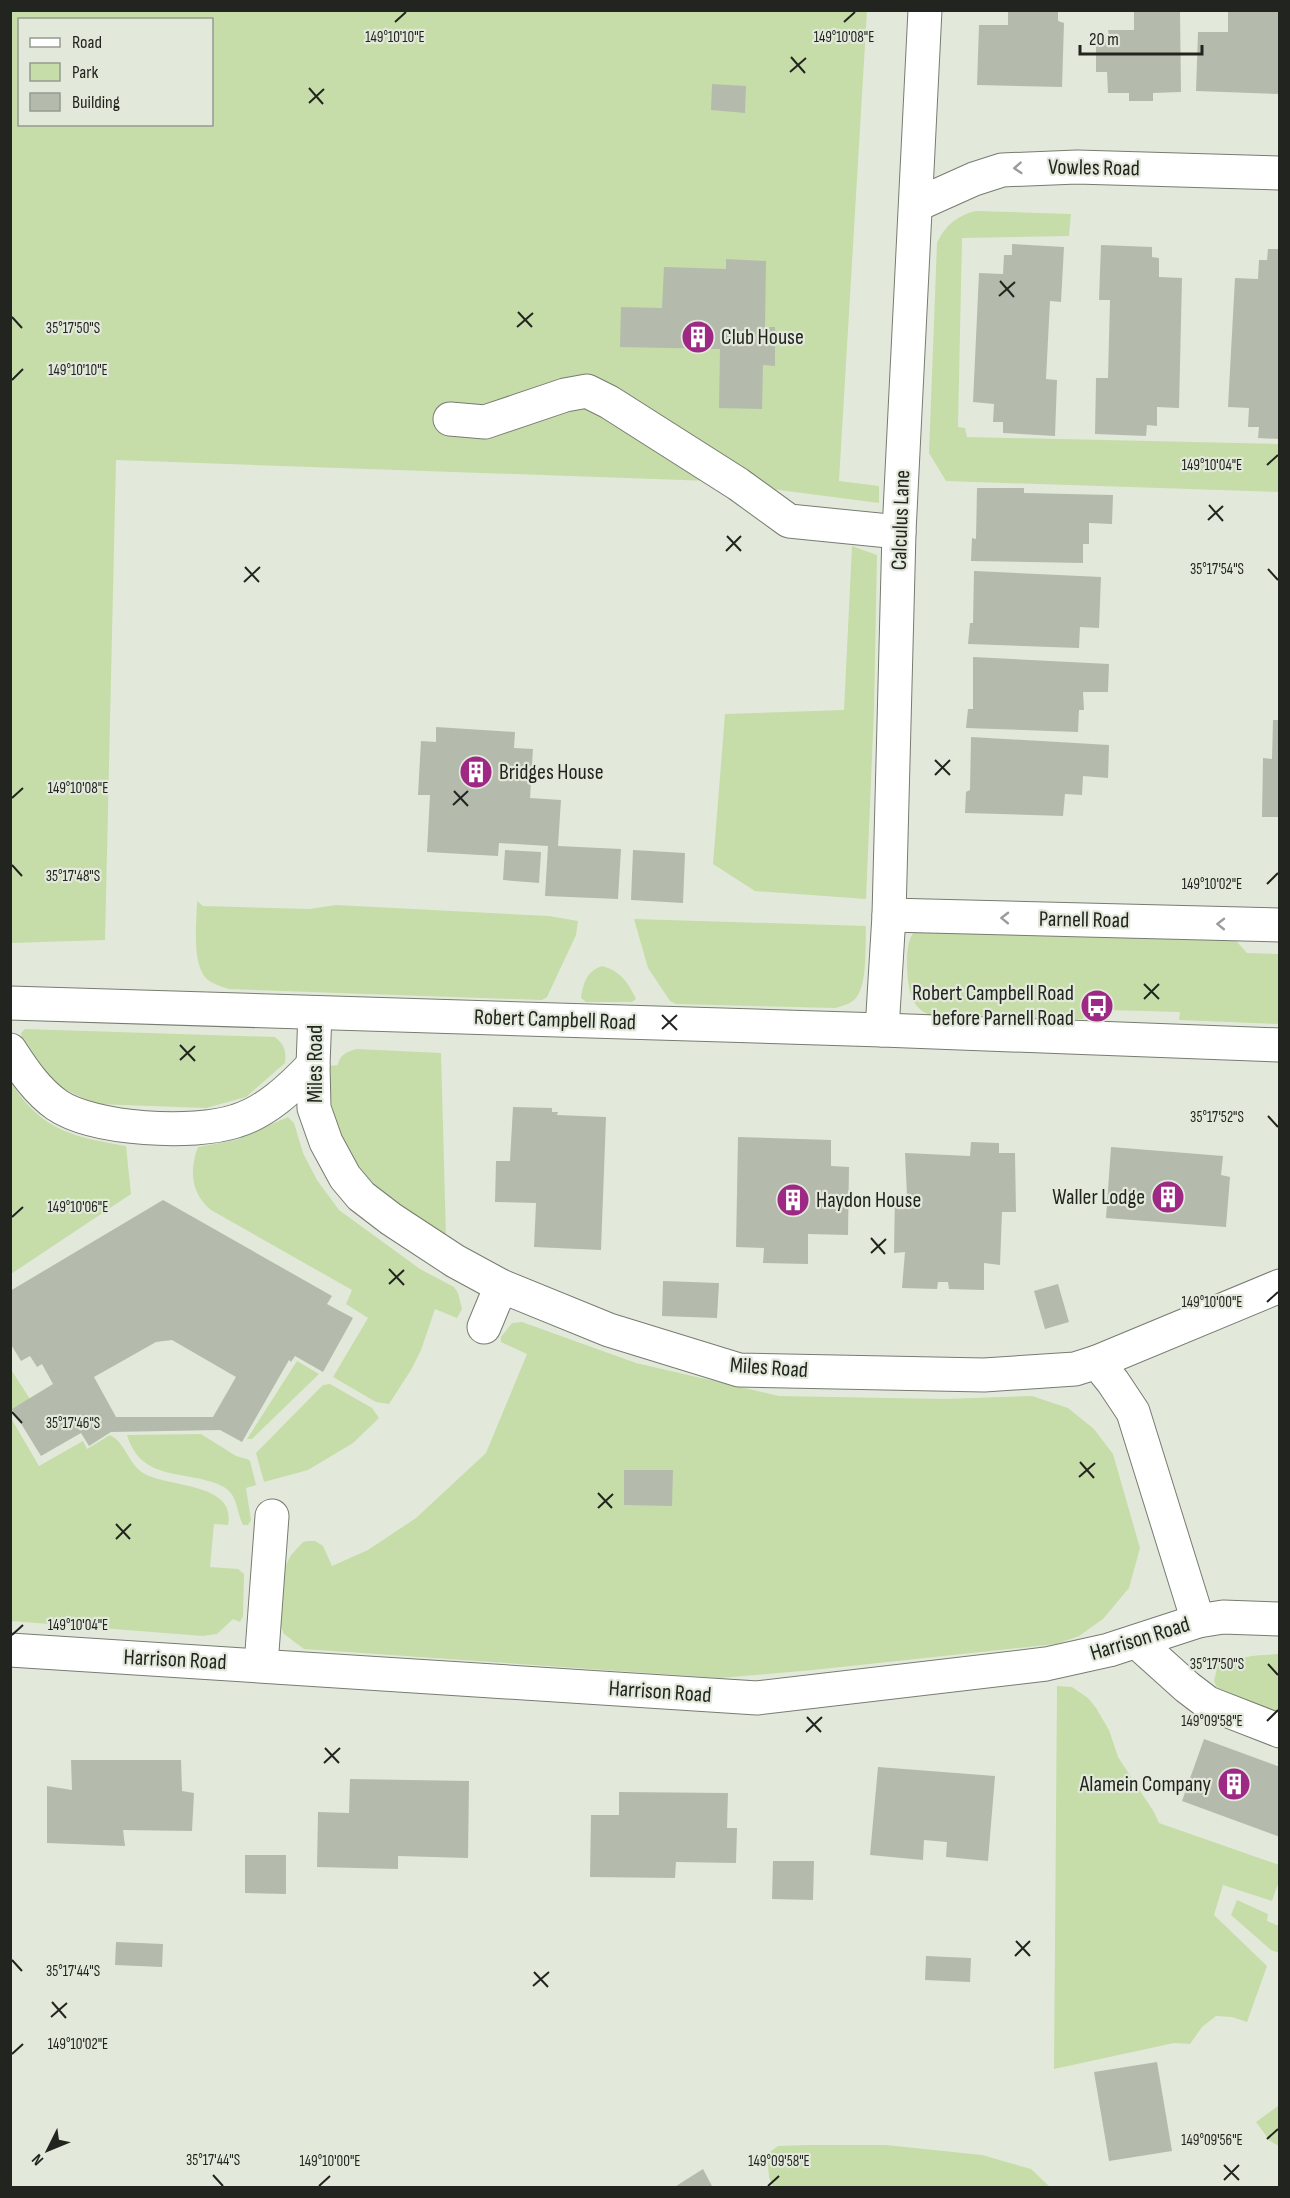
<svg xmlns="http://www.w3.org/2000/svg" width="1290" height="2198" viewBox="0 0 1290 2198" font-family="'Sofia Sans Condensed',sans-serif">
<rect width="100%" height="100%" fill="#e2e9db"/>
<g fill="#c6dda9" fill-rule="evenodd">
<path d="M 10,11 L 867,11 L 839,481 L 879,486 L 879,503 L 710,481 L 116,460 L 105,940 L 11,943 ZM 20,20 L 212,20 L 212,124 L 20,124 Z"/>
<path d="M 976,211 L 1071,214 L 1069,236 L 962,238 L 958,427 L 965,428 L 967,437 L 1279,444 L 1279,492 L 946,481 L 929,453 L 937,243 C 945,225 958,215 976,211 Z"/>
<polygon points="852,546 877,555 874,709 866,899 755,891 713,864 725,714 844,710"/>
<path d="M 197,901 L 203,906 L 310,909 L 336,905 L 549,916 L 578,921 L 576,935 L 547,997 L 542,1000 L 229,989 C 223,987 216,985 211,982 C 190,970 197,923 197,901 Z"/>
<path d="M 634,919 L 866,926 C 865,943 868,984 856,998 C 851,1004 842,1006 835,1008 L 676,1004 L 670,1001 L 648,968 Z"/>
<path d="M 922,925 L 1230,934 L 1247,953 L 1279,954 L 1279,1024 L 1179,1020 L 1180,1012 L 1108,1010 L 1106,1003 L 1086,1003 L 1083,1019 L 932,1017 C 925,1013 918,1009 914,1002 C 906,989 904,947 912,935 C 914,931 919,928 922,925 Z"/>
<path d="M 602,966 C 621,971 628,983 636,999 L 632,1002 L 586,1002 L 581,998 C 583,983 587,971 602,966 Z"/>
<path d="M 25,1029 L 275,1037 C 285,1045 286,1051 285,1063 L 246,1097 L 206,1108 L 95,1104 L 58,1086 L 44,1073 L 23,1044 L 21,1033 Z"/>
<path d="M 357,1049 L 441,1053 L 446,1238 C 426,1225 403,1213 385,1197 C 344,1163 327,1118 330,1066 L 338,1065 C 339,1055 348,1051 357,1049 Z"/>
<path d="M 11,1083 C 18,1093 26,1104 35,1112 C 60,1136 94,1140 126,1146 L 131,1194 L 11,1274 Z"/>
<path d="M 288,1117 L 294,1123 L 303,1153 L 317,1180 L 339,1210 L 420,1269 L 454,1287 L 458,1293 L 462,1309 L 457,1318 L 435,1309 L 421,1350 L 411,1370 L 389,1404 L 376,1402 L 333,1377 L 368,1318 L 346,1304 L 352,1290 L 211,1210 C 191,1194 189,1170 198,1147 L 236,1140 Z"/>
<polygon points="522,1322 636,1363 779,1396 944,1399 1032,1396 1068,1408 1094,1429 1113,1454 1140,1548 1129,1588 1103,1619 1079,1636 1056,1644 813,1670 720,1678 304,1649 284,1634 279,1623 284,1569 291,1555 303,1542 309,1541 315,1541 323,1546 332,1566 368,1550 416,1518 486,1453 527,1354 501,1342 501,1337 512,1323"/>
<polygon points="297,1361 319,1374 252,1439 247,1439"/>
<polygon points="10,1368 30,1399 11,1413 10,1413"/>
<polygon points="330,1384 372,1408 379,1418 353,1443 308,1470 264,1482 256,1453 323,1385"/>
<path d="M 11,1418 L 39,1466 L 83,1441 L 87,1449 L 110,1435 C 125,1442 128,1463 143,1473 C 168,1488 237,1482 228,1525 L 214,1524 L 210,1567 L 238,1569 L 244,1574 L 243,1616 L 240,1622 L 233,1619 L 217,1634 L 203,1636 L 11,1621 Z"/>
<path d="M 201,1434 L 236,1456 L 247,1459 L 250,1461 L 256,1485 L 246,1488 L 251,1520 L 248,1525 L 243,1525 C 237,1513 238,1500 229,1491 C 224,1486 218,1484 212,1482 C 177,1471 140,1478 127,1435 Z"/>
<path d="M 1279,1654 L 1279,1715 L 1219,1692 L 1214,1681 L 1218,1664 C 1229,1665 1235,1658 1246,1657 C 1257,1655 1268,1655 1279,1654 Z"/>
<polygon points="1057,1686 1072,1687 1088,1698 1096,1708 1109,1730 1118,1757 1154,1812 1159,1823 1279,1865 1279,1881 1272,1901 1223,1885 1214,1915 1267,1966 1247,2022 1232,2017 1216,2016 1202,2027 1190,2044 1174,2043 1054,2069"/>
<polygon points="1237,1900 1268,1914 1267,1921 1279,1926 1279,1953 1271,1950 1231,1915"/>
<polygon points="1279,2105 1279,2146 1270,2141 1256,2122"/>
<polygon points="806,2145 886,2145 982,2155 1031,2169 1050,2187 773,2187 769,2177 767,2154 778,2146"/>
</g>
<g fill="#b4bbad" fill-rule="evenodd">
<polygon points="1008,10 1058,10 1058,21 1064,23 1062,87 977,85 979,25 1008,25"/>
<polygon points="1134,10 1180,10 1181,92 1153,93 1153,101 1129,101 1129,93 1108,93 1107,72 1096,72 1096,36 1109,36 1108,30 1134,30"/>
<polygon points="1228,10 1278,10 1280,94 1196,91 1198,32 1228,32"/>
<polygon points="712,84 746,86 745,113 711,110"/>
<polygon points="1012,244 1064,247 1061,302 1050,301 1046,379 1057,380 1055,436 1003,433 1003,422 993,422 994,404 973,402 979,273 1003,274 1004,255 1012,255"/>
<polygon points="1101,245 1152,247 1152,257 1159,258 1159,277 1182,278 1179,408 1157,407 1157,426 1147,425 1146,436 1095,434 1096,378 1108,378 1110,300 1099,300"/>
<polygon points="1268,249 1280,249 1280,439 1258,438 1259,427 1248,427 1249,408 1228,407 1235,278 1258,279 1259,260 1267,260"/>
<polygon points="726,259 766,261 765,327 775,327 775,366 763,365 762,409 719,408 720,349 620,347 621,307 662,308 664,267 726,269"/>
<polygon points="977,488 1024,488 1024,493 1113,495 1112,524 1089,523 1089,544 1083,544 1083,563 971,561 972,538 976,539"/>
<polygon points="974,571 1101,577 1099,628 1080,627 1079,648 968,644 970,623 973,623"/>
<polygon points="973,657 1109,664 1108,692 1083,692 1084,710 1079,710 1078,732 966,728 968,709 973,709"/>
<polygon points="1273,720 1280,720 1280,817 1262,817 1263,758 1272,759"/>
<polygon points="436,727 515,732 514,748 533,749 530,798 561,800 558,846 621,849 618,899 545,896 548,846 499,843 498,856 427,852 430,795 418,795 421,741 436,742"/>
<polygon points="971,737 1109,745 1108,778 1083,776 1082,795 1065,794 1063,816 965,813 966,792 970,790"/>
<polygon points="505,850 541,852 539,883 503,880"/>
<polygon points="633,850 685,853 683,903 631,900"/>
<polygon points="513,1107 552,1108 552,1112 558,1112 557,1115 606,1117 601,1250 534,1247 536,1203 495,1202 496,1161 510,1161"/>
<polygon points="738,1137 831,1140 831,1166 849,1167 848,1235 808,1234 808,1264 763,1263 764,1248 736,1247"/>
<polygon points="971,1142 999,1143 999,1153 1015,1153 1016,1212 1002,1212 1000,1265 984,1263 984,1290 949,1289 948,1282 938,1282 937,1289 902,1288 905,1252 894,1253 895,1195 907,1196 905,1153 970,1156"/>
<polygon points="1111,1147 1223,1156 1221,1175 1230,1177 1226,1227 1106,1218"/>
<path d="M 163,1200 L 332,1296 L 327,1304 L 353,1318 L 323,1372 L 295,1356 L 291,1362 L 289,1360 L 242,1442 L 220,1430 L 111,1432 L 89,1446 L 81,1433 L 41,1456 L 12,1409 L 53,1384 L 42,1364 L 37,1367 L 30,1356 L 21,1361 L 10,1343 L 10,1291 ZM 172,1340 L 236,1377 L 213,1417 L 116,1417 L 94,1377 L 156,1342 Z"/>
<polygon points="663,1281 719,1283 717,1318 662,1316"/>
<polygon points="1058,1284 1069,1322 1045,1329 1034,1291"/>
<polygon points="624,1470 673,1470 672,1506 624,1505"/>
<polygon points="1204,1739 1280,1767 1280,1837 1182,1801"/>
<polygon points="71,1760 181,1760 182,1791 194,1793 192,1831 123,1830 125,1846 47,1843 47,1786 72,1790"/>
<polygon points="878,1767 995,1776 988,1861 946,1857 947,1842 924,1840 923,1860 870,1855"/>
<polygon points="350,1779 469,1781 468,1858 398,1856 398,1869 317,1867 318,1812 349,1813"/>
<polygon points="619,1792 728,1793 727,1828 737,1828 736,1863 676,1862 675,1878 590,1877 591,1815 619,1815"/>
<polygon points="245,1855 286,1855 286,1894 245,1893"/>
<polygon points="773,1861 814,1861 813,1900 772,1899"/>
<polygon points="116,1942 163,1944 162,1967 115,1965"/>
<polygon points="926,1956 971,1958 970,1982 925,1980"/>
<polygon points="1157,2062 1172,2151 1109,2161 1094,2072"/>
<polygon points="703,2169 713,2188 673,2188"/>
</g>
<g fill="none" stroke-linecap="round" stroke-linejoin="round">
<g stroke="#767c70" stroke-width="35">
<g id="minor">
<polyline points="916,205 974,179 1002,170 1077,167 1280,173"/>
<polyline points="450,419 485,422 565,395 587,391 609,402 738,484 789,521 899,532"/>
<polyline points="889,915 1280,925"/>
<polyline points="10,1003 882,1030 1280,1045"/>
<polyline points="315,1013 313,1065 314,1108 326,1142 345,1177 361,1196 391,1219 455,1261 501,1286 609,1330 739,1370 984,1375 1075,1369 1097,1362 1113,1382 1133,1412 1198,1621"/>
<polyline points="882,1030 889,915 899,532 925,10"/>
<path d="M 10,1050 C 23,1070 37,1091 57,1105 C 94,1130 194,1135 236,1121 C 266,1112 291,1088 313,1065"/>
<polyline points="484,1327 501,1286"/>
<polyline points="1097,1362 1280,1286"/>
<polyline points="1137,1642 1187,1687 1208,1703 1280,1731"/>
<polyline points="10,1650 757,1698 1046,1664 1109,1650 1198,1621 1223,1617 1280,1619"/>
<polyline points="261,1665 272,1516"/>
</g>
</g>
<use href="#minor" stroke="#fff" stroke-width="33"/>
</g>
<defs><path id="oneway-chevron" d="M-2-3.5L2.5 0L-2 3.5" fill="none" stroke-width="1.6" stroke-linecap="round" stroke-linejoin="round" transform="scale(1.5)"/></defs>
<g stroke="#9c9c9a">
<use href="#oneway-chevron" transform="translate(1018 168) rotate(176)"/>
<use href="#oneway-chevron" transform="translate(1005 918) rotate(-179)"/>
<use href="#oneway-chevron" transform="translate(1221 924) rotate(-179)"/>
</g>
<path fill="none" stroke="#22241f" stroke-width="2" d="M 395,22 L 406,12M 844,22 L 855,12M 791,57 L 805,73M 790,72 L 806,58M 309,88 L 323,104M 309,103 L 324,89M 1000,281 L 1014,297M 999,296 L 1015,282M 518,312 L 532,327M 12,317 L 22,328M 517,327 L 533,313M 12,380 L 23,369M 1267,465 L 1278,455M 1209,505 L 1223,521M 1208,520 L 1223,506M 727,536 L 741,551M 726,551 L 741,536M 245,567 L 259,582M 1268,569 L 1278,580M 244,582 L 260,567M 935,760 L 950,775M 935,775 L 950,760M 454,791 L 468,806M 12,798 L 23,788M 453,805 L 468,791M 12,865 L 22,876M 1267,884 L 1278,873M 1144,984 L 1159,999M 1144,999 L 1159,984M 662,1015 L 677,1030M 662,1029 L 677,1015M 180,1045 L 195,1061M 180,1060 L 195,1046M 1268,1116 L 1278,1127M 12,1217 L 23,1207M 871,1238 L 885,1254M 871,1253 L 886,1239M 389,1269 L 404,1285M 389,1284 L 404,1270M 1267,1302 L 1278,1292M 12,1412 L 22,1423M 1080,1462 L 1094,1478M 1079,1477 L 1095,1463M 598,1493 L 612,1508M 598,1508 L 613,1494M 116,1524 L 130,1539M 116,1539 L 131,1524M 12,1635 L 23,1625M 1268,1664 L 1278,1675M 807,1717 L 821,1732M 1267,1721 L 1278,1710M 806,1732 L 822,1717M 325,1748 L 339,1763M 324,1763 L 340,1748M 1016,1941 L 1030,1956M 1015,1956 L 1030,1941M 12,1960 L 22,1971M 534,1972 L 548,1987M 533,1986 L 549,1972M 52,2002 L 66,2018M 51,2017 L 67,2003M 12,2054 L 23,2044M 1267,2139 L 1278,2129M 1224,2165 L 1239,2180M 213,2175 L 223,2186M 1224,2180 L 1239,2165M 319,2186 L 330,2176M 768,2186 L 779,2176"/>
<defs>
<g id="building-disc" transform="scale(1.725)"><circle r="9.5" fill="#9d2985" stroke="#e2e9db"/><path d="M-4-6H4V6H1V3H-1V6H-4ZM-2.5-4.3h1.7v1.8h-1.7ZM.8-4.3h1.7v1.8H.8ZM-2.5-1h1.7V.8h-1.7ZM.8-1h1.7V.8H.8Z" fill="#fff"/></g>
<g id="bus-disc" transform="scale(1.725)"><circle r="9.5" fill="#9d2985" stroke="#e2e9db"/><path d="M-5-6H5V4H4V6H2V4H-2V6H-4V4H-5ZM-3.5-4V0h7V-4ZM-3.5 1.2v1.5H-2V1.2ZM2 1.2v1.5H3.5V1.2Z" fill="#fff"/></g>
</defs>
<g fill-rule="evenodd">
<use href="#building-disc" x="698" y="337"/>
<use href="#building-disc" x="476" y="772"/>
<use href="#bus-disc" x="1097" y="1006"/>
<use href="#building-disc" x="1168" y="1197"/>
<use href="#building-disc" x="793" y="1200"/>
<use href="#building-disc" x="1234" y="1784"/>
</g>
<g text-anchor="middle" dominant-baseline="central" stroke-width="4.5" stroke-linejoin="round" paint-order="stroke">
<g font-size="22" fill="#22241f" stroke="#e2e9db">
<text transform="translate(1094 168) rotate(1)">Vowles Road</text>
<text transform="translate(901 520) rotate(-88)">Calculus Lane</text>
<text transform="translate(1084 920) rotate(1)">Parnell Road</text>
<text transform="translate(555 1020) rotate(2)">Robert Campbell Road</text>
<text transform="translate(315 1064) rotate(-90)">Miles Road</text>
<text transform="translate(769 1368) rotate(4)">Miles Road</text>
<text transform="translate(1140 1639) rotate(-17)">Harrison Road</text>
<text transform="translate(175 1660) rotate(3)">Harrison Road</text>
<text transform="translate(660 1692) rotate(4)">Harrison Road</text>
</g>
<g font-size="22" fill="#22241f" stroke="#e2e9db" text-anchor="start">
<text x="721" y="337">Club House</text>
<text x="499" y="772">Bridges House</text>
<text x="1074" y="993" text-anchor="end">Robert Campbell Road<tspan x="1074" dy="25">before Parnell Road</tspan></text>
<text x="1145" y="1197" text-anchor="end">Waller Lodge</text>
<text x="816" y="1200">Haydon House</text>
<text x="1211" y="1784" text-anchor="end">Alamein Company</text>
</g>
</g>
<g font-size="15" text-anchor="middle" fill="#22241f" stroke="#e2e9db" stroke-width="4.5" stroke-linejoin="round" paint-order="stroke">
<text x="395" y="42">149°10'10"E</text>
<text x="844" y="42">149°10'08"E</text>
<text x="73" y="333">35°17'50"S</text>
<text x="78" y="375">149°10'10"E</text>
<text x="1212" y="470">149°10'04"E</text>
<text x="1217" y="574">35°17'54"S</text>
<text x="78" y="793">149°10'08"E</text>
<text x="73" y="881">35°17'48"S</text>
<text x="1212" y="889">149°10'02"E</text>
<text x="1217" y="1122">35°17'52"S</text>
<text x="78" y="1212">149°10'06"E</text>
<text x="1212" y="1307">149°10'00"E</text>
<text x="73" y="1428">35°17'46"S</text>
<text x="78" y="1630">149°10'04"E</text>
<text x="1217" y="1669">35°17'50"S</text>
<text x="1212" y="1726">149°09'58"E</text>
<text x="73" y="1976">35°17'44"S</text>
<text x="78" y="2049">149°10'02"E</text>
<text x="1212" y="2145">149°09'56"E</text>
<text x="213" y="2165">35°17'44"S</text>
<text x="330" y="2166">149°10'00"E</text>
<text x="779" y="2166">149°09'58"E</text>
</g>
<rect width="1290" height="2198" fill="none" stroke="#22241f" stroke-width="24"/>
<rect x="18" y="18" width="195" height="108" fill="#e2e9db" stroke="#959a90" stroke-width="1.5"/>
<rect x="30" y="38" width="30" height="9" fill="#ffffff" stroke="#959a90" stroke-width="1.5"/>
<text x="72" y="48" font-size="18" fill="#22241f">Road</text>
<rect x="30" y="63" width="30" height="18" fill="#c6dda9" stroke="#959a90" stroke-width="1.5"/>
<text x="72" y="78" font-size="18" fill="#22241f">Park</text>
<rect x="30" y="93" width="30" height="18" fill="#b4bbad" stroke="#959a90" stroke-width="1.5"/>
<text x="72" y="108" font-size="18" fill="#22241f">Building</text>
<g transform="translate(48 2150) rotate(227)" stroke="#e2e9db" stroke-width="4.5" paint-order="stroke">
<path d="M0-4.5L10 22L0 15L-10 22Z" fill="#22241f"/>
<text y="-9" font-size="16" font-weight="bold" text-anchor="middle" fill="#22241f">N</text>
</g>
<path d="M1080 45v9h122v-9" fill="none" stroke="#22241f" stroke-width="3"/>
<text x="1089" y="45" font-size="18" fill="#22241f" stroke="#e2e9db" stroke-width="4.5" paint-order="stroke">20 m</text>
</svg>
